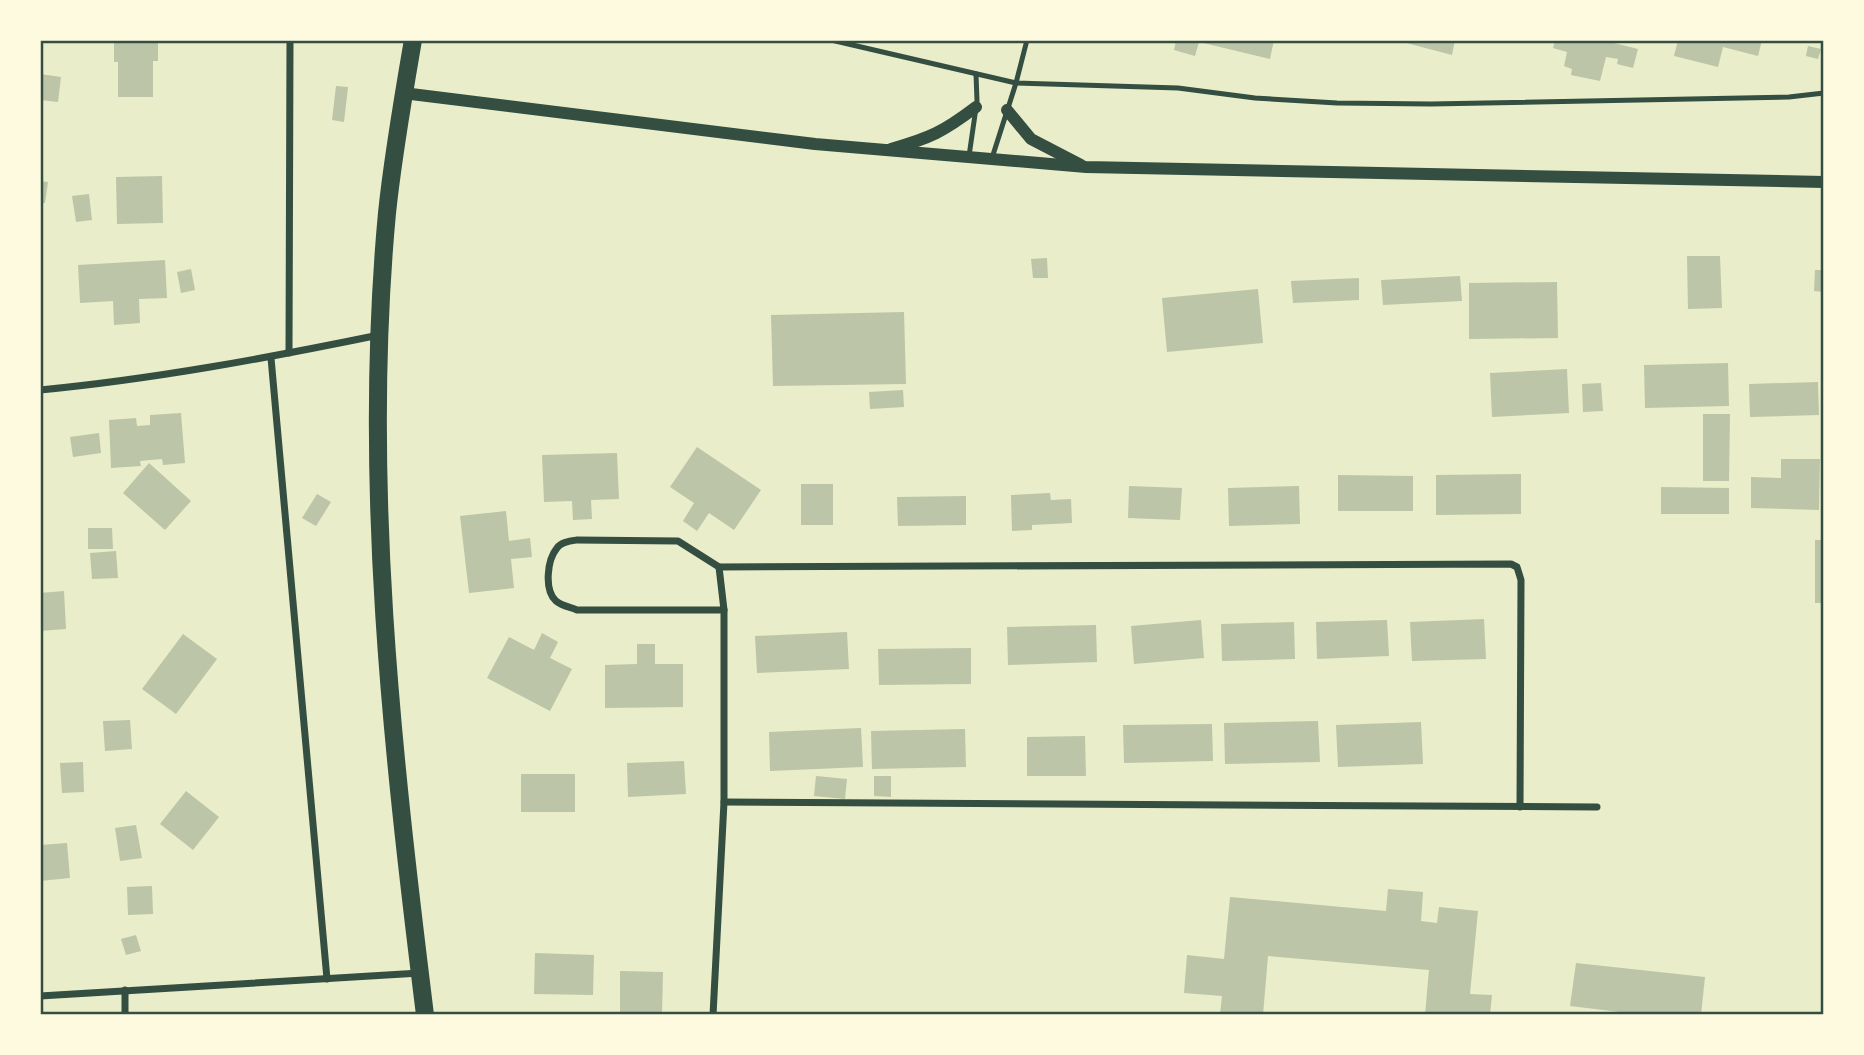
<svg xmlns="http://www.w3.org/2000/svg" width="1864" height="1055" viewBox="0 0 1864 1055" font-family="Manrope,sans-serif">
<rect width="100%" height="100%" fill="#e9edc9"/>
<g fill="#bcc5a7">
<polygon points="114,40 158,40 158,61 153,61 153,97 118,97 118,62 114,62"/>
<polygon points="1176,40 1274,40 1270,59 1199,42 1195,56 1174,50"/>
<polygon points="1395,40 1455,40 1452,55"/>
<polygon points="1555,40 1602,40 1638,49 1633,68 1617,64 1618,59 1606,57 1600,81 1571,75 1572,69 1564,66 1567,52 1553,48"/>
<polygon points="1678,40 1762,40 1758,56 1723,47 1718,67 1674,56"/>
<polygon points="1808,46 1821,49 1818,59 1806,56"/>
<polygon points="40,74 61,77 58,102 40,100"/>
<polygon points="336,86 348,87 344,122 332,120"/>
<polygon points="162,176 163,223 117,224 116,177"/>
<polygon points="40,181 48,182 45,203 40,203"/>
<polygon points="89,194 92,220 76,222 72,196"/>
<polygon points="1687,256 1720,256 1722,308 1688,309"/>
<polygon points="1047,258 1048,278 1033,278 1031,259"/>
<polygon points="165,260 167,298 139,299 140,323 114,325 113,301 80,303 78,265"/>
<polygon points="191,269 195,290 181,293 177,272"/>
<polygon points="1815,270 1824,270 1824,292 1814,291"/>
<polygon points="1460,276 1462,301 1383,305 1381,280"/>
<polygon points="1359,278 1359,300 1293,303 1291,281"/>
<polygon points="1557,282 1558,338 1469,339 1469,283"/>
<polygon points="1258,289 1263,343 1167,352 1162,298"/>
<polygon points="904,312 906,384 773,386 771,315"/>
<polygon points="1728,363 1729,406 1645,408 1644,365"/>
<polygon points="1567,369 1569,413 1492,417 1490,373"/>
<polygon points="1818,382 1819,415 1750,417 1749,384"/>
<polygon points="1601,383 1603,411 1583,412 1582,384"/>
<polygon points="903,390 904,407 870,409 869,392"/>
<polygon points="181,413 185,463 163,465 162,459 140,461 141,466 111,468 109,420 136,418 137,426 150,425 150,415"/>
<polygon points="1703,414 1730,414 1729,481 1703,481"/>
<polygon points="99,433 101,453 73,457 70,437"/>
<polygon points="697,447 761,490 734,530 709,513 697,531 683,521 694,503 670,487"/>
<polygon points="617,453 619,499 591,500 592,519 573,520 572,501 544,502 542,455"/>
<polygon points="1781,459 1820,459 1819,510 1751,508 1751,477 1781,478"/>
<polygon points="149,463 191,501 165,530 123,493"/>
<polygon points="1521,474 1521,514 1436,515 1436,475"/>
<polygon points="1338,475 1413,476 1413,511 1338,511"/>
<rect x="801" y="484" width="32" height="41"/>
<polygon points="1129,486 1182,488 1180,520 1128,518"/>
<polygon points="1299,486 1300,524 1229,526 1228,488"/>
<polygon points="1661,487 1729,488 1729,514 1661,514"/>
<polygon points="1050,493 1051,500 1071,499 1072,523 1032,525 1032,530 1012,531 1011,495"/>
<polygon points="317,494 331,502 316,526 302,518"/>
<polygon points="966,496 966,525 898,526 897,497"/>
<polygon points="506,511 509,541 530,538 532,557 511,559 514,588 469,593 460,516"/>
<polygon points="88,528 112,528 113,549 88,549"/>
<rect x="1815" y="540" width="9" height="63"/>
<polygon points="116,551 118,578 92,579 90,553"/>
<polygon points="64,591 66,629 40,631 40,593"/>
<polygon points="1484,619 1486,659 1412,661 1410,622"/>
<polygon points="1201,620 1204,658 1134,664 1131,626"/>
<polygon points="1387,620 1389,656 1317,659 1316,622"/>
<polygon points="1294,622 1295,659 1222,661 1221,624"/>
<polygon points="1096,625 1097,662 1008,665 1007,627"/>
<polygon points="847,632 849,669 757,673 755,636"/>
<polygon points="542,633 558,642 550,658 572,669 550,711 487,678 509,637 534,650"/>
<polygon points="183,634 217,659 176,714 142,689"/>
<polygon points="637,644 655,644 655,664 683,664 683,707 605,708 605,665 637,664"/>
<polygon points="971,648 971,684 879,685 878,649"/>
<polygon points="130,720 132,749 105,751 103,721"/>
<polygon points="1318,721 1320,762 1225,764 1224,723"/>
<polygon points="1421,722 1423,764 1338,767 1336,725"/>
<polygon points="1212,724 1213,761 1124,763 1123,725"/>
<polygon points="861,728 863,767 770,771 769,732"/>
<polygon points="965,729 966,767 872,769 871,731"/>
<polygon points="1085,736 1086,776 1027,776 1027,737"/>
<polygon points="684,761 686,794 628,797 627,763"/>
<polygon points="83,762 84,792 62,793 60,763"/>
<rect x="521" y="774" width="54" height="38"/>
<polygon points="816,776 847,779 845,799 814,796"/>
<polygon points="874,776 891,776 891,797 874,796"/>
<polygon points="186,791 219,817 193,850 160,824"/>
<polygon points="136,825 142,858 120,861 115,828"/>
<polygon points="67,843 70,878 40,881 40,845"/>
<polygon points="152,886 153,914 128,915 127,887"/>
<polygon points="1388,889 1423,892 1421,921 1437,923 1439,907 1478,911 1470,994 1492,995 1490,1015 1425,1015 1429,970 1268,956 1263,1015 1220,1015 1222,996 1184,993 1187,955 1224,959 1230,897 1386,911"/>
<polygon points="136,935 141,951 126,955 121,939"/>
<polygon points="535,953 594,955 593,995 534,994"/>
<polygon points="1576,963 1705,977 1701,1015 1645,1015 1570,1006"/>
<polygon points="620,971 663,972 662,1013 620,1012"/>
</g>
<g fill="none" stroke-linecap="round" stroke-linejoin="round">
<g stroke="#344e41" stroke-width="5">
<polyline points="831,40 1016,83 1178,88 1255,98 1337,103 1431,104 1789,97 1824,93"/>
<polyline points="969,156 977,101 976,74"/>
<polyline points="992,158 1016,83 1027,40"/>
<polyline points="1127,1015 1141,1015"/>
</g>
<g stroke="#344e41" stroke-width="7">
<polyline points="289,353 290,40"/>
<polyline points="271,358 327,979"/>
<path d="M 40,390 C 154,379 267,358 379,335"/>
<path d="M 724,610 L 577,610 C 570,607 562,606 556,601 C 544,590 547,560 557,548 C 561,542 570,541 577,540 L 678,541 L 719,567 L 1511,564 L 1517,567 L 1521,580 L 1520,807"/>
<polyline points="724,802 1597,807"/>
<polyline points="40,996 420,973"/>
<polyline points="125,1015 125,990"/>
<polyline points="713,1015 724,802 724,610 719,567"/>
</g>
<g stroke="#344e41" stroke-width="12">
<polyline points="403,93 815,144 1086,167 1824,182"/>
<polyline points="1007,110 1031,139 1081,165"/>
<path d="M 891,149 C 930,138 943,132 976,107"/>
</g>
<path stroke="#344e41" stroke-width="18" d="M 413,40 C 403,98 393,155 387,213 C 362,481 392,749 425,1015"/>
</g>
<rect width="1864" height="1055" fill="none" stroke="#fefae0" stroke-width="84"/>
<rect x="42" y="42" width="1780" height="971" fill="none" stroke="#344e41" stroke-width="2.5"/>
</svg>
